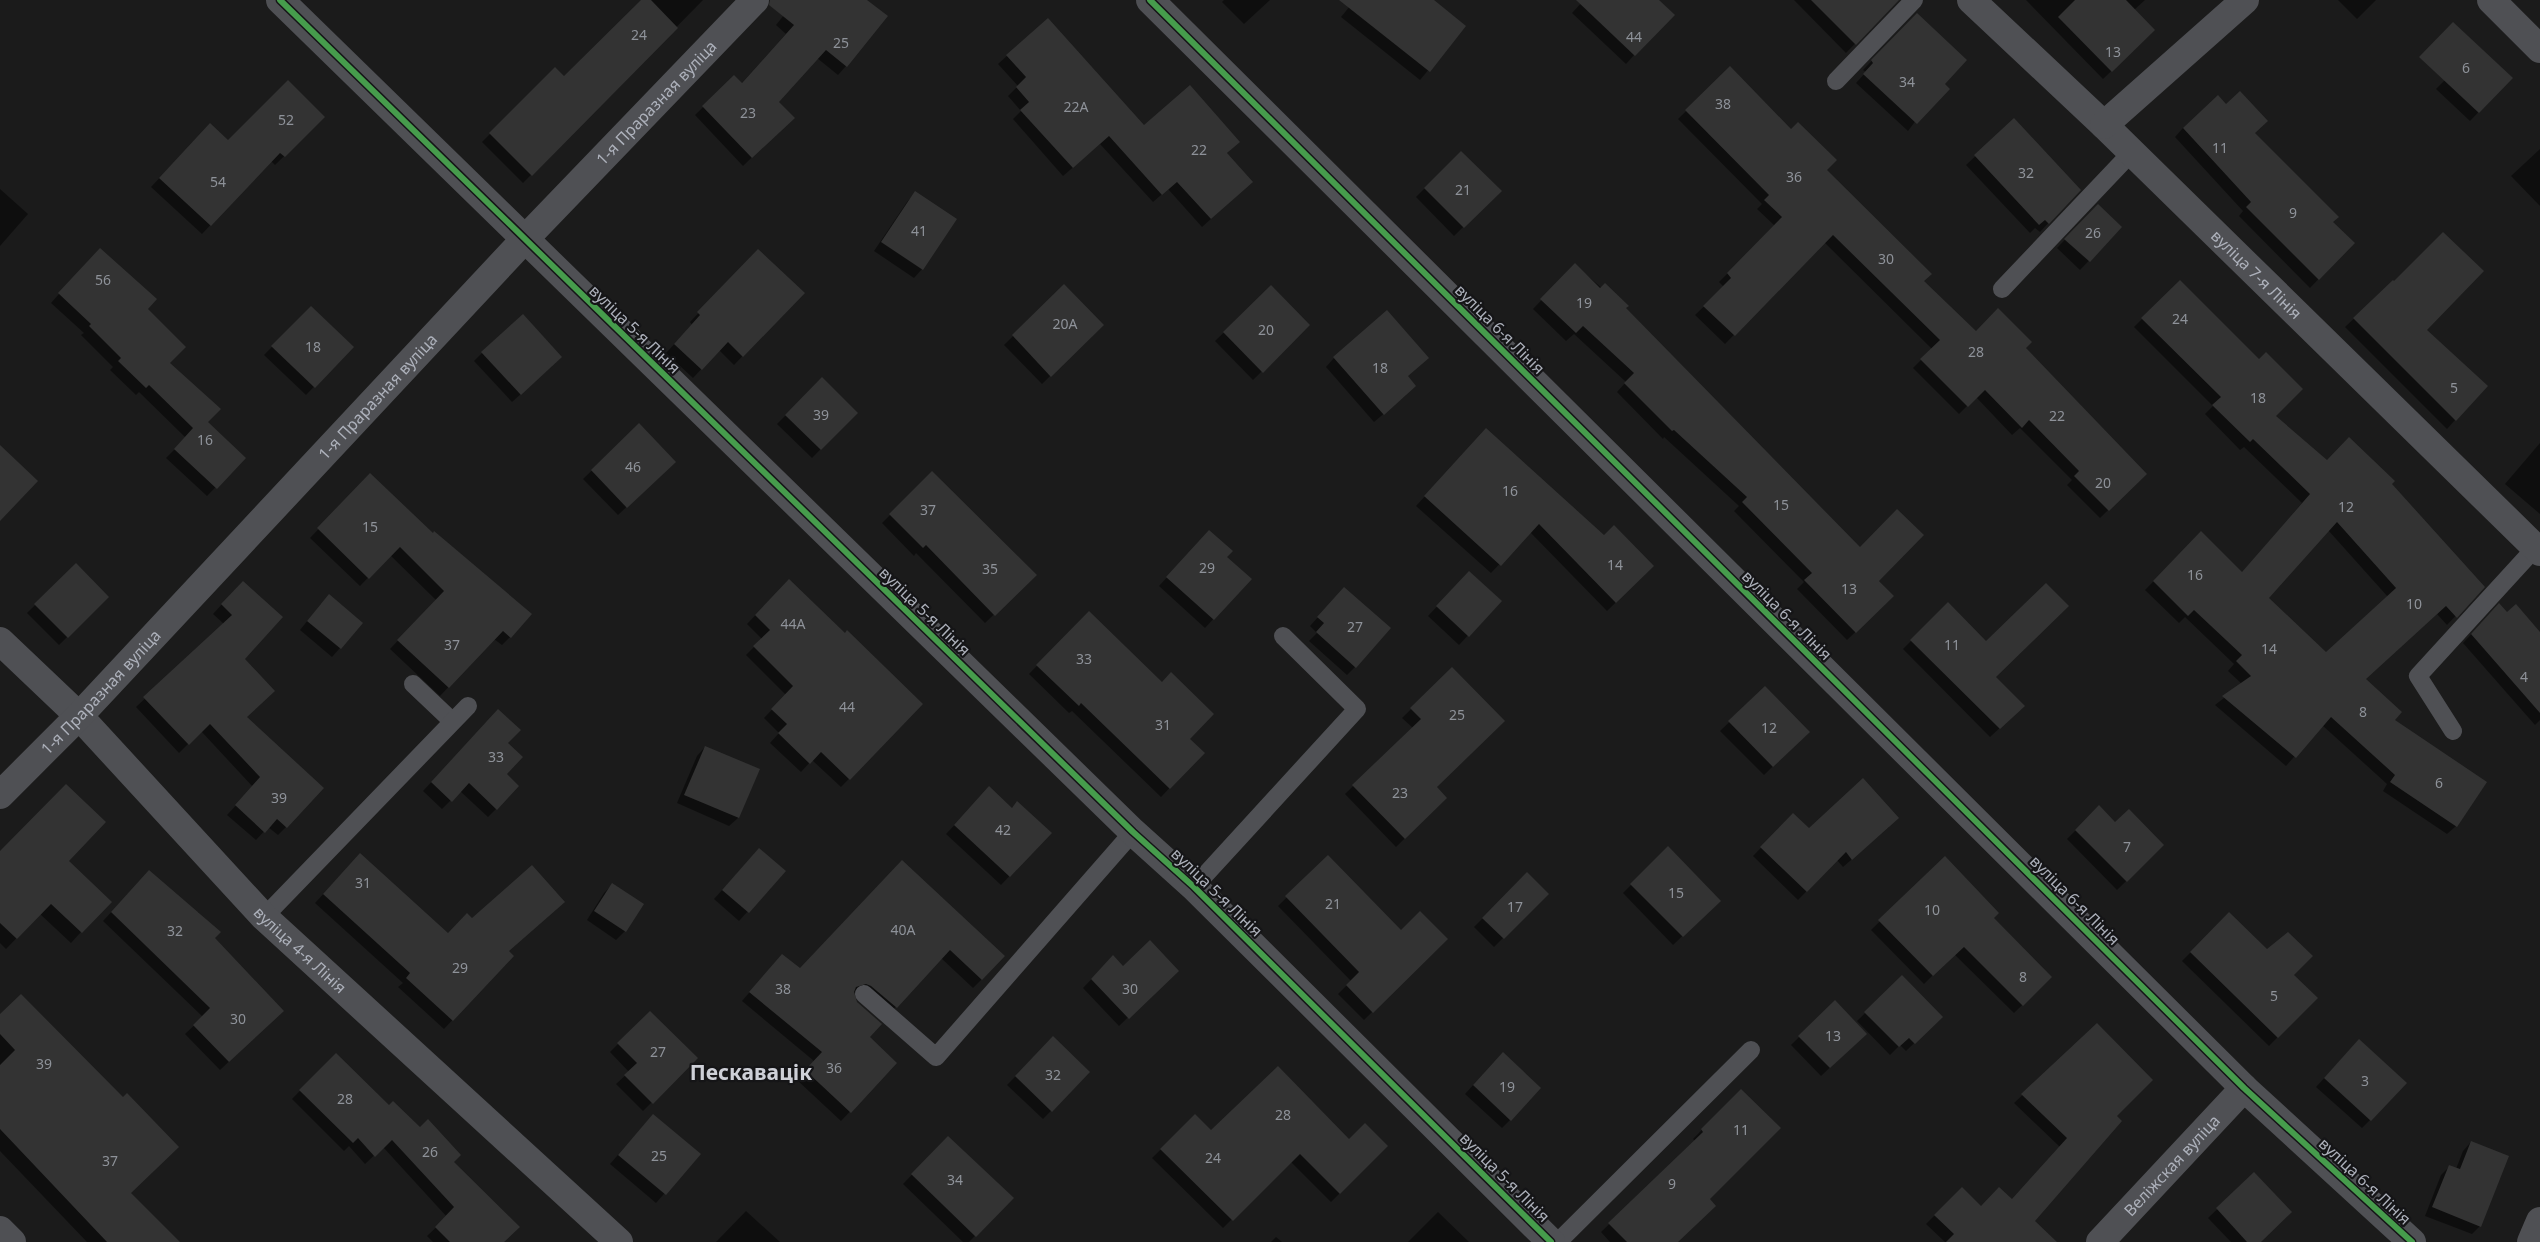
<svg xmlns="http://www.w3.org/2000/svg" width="2540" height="1242" viewBox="0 0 2540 1242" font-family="'Noto Sans',sans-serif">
<rect width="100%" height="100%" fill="#1b1b1b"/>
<g fill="#0007" fill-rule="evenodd">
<polygon points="643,0 703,0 523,183 482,142 555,69 564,78"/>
<polygon points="796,0 865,0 846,66 838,75 817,58 778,102 784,126 743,166 695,115 734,77 741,84 786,34 776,25"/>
<polygon points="1224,0 1270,0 1244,24 1222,2"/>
<polygon points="1355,0 1432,0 1465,26 1420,80 1341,17"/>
<polygon points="1584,0 1657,0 1634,55 1626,64 1572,13"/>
<polygon points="1794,0 1891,0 1894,3 1846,53"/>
<polygon points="2026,0 2145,0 2134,10 2154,30 2103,79"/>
<polygon points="2338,0 2376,0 2357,19"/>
<polygon points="1048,19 1144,127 1230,150 1226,154 1243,190 1202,227 1168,189 1153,202 1100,144 1063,176 1013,119 1021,111 1008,96 1018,86 998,64"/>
<polygon points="1911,20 1943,84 1908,131 1856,83 1866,72 1863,70"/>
<polygon points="2478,47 2511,78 2470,121 2436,89"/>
<polygon points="1730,68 1825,170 1923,281 1976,332 2024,348 2145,474 2100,518 2067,485 2072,480 2020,428 2012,435 1976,397 1959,414 1913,368 1932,349 1824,242 1725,344 1695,315 1724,287 1719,282 1775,226 1757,209 1762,204 1678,119"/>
<polygon points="324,117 275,165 271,161 202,234 151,187 202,133 228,141"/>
<polygon points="2014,120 2079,190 2040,232 2035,228 2030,233 1966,165"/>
<polygon points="2183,128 2253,133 2331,222 2353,243 2310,288 2239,216 2243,211 2175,137"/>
<polygon points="2540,149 2540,206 2511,176"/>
<polygon points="1461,152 1500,191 1454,236 1416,197"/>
<polygon points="0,189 28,214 0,246"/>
<polygon points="915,193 955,219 922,269 914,278 874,251 907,202"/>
<polygon points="2098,205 2121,227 2080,270 2057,248"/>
<polygon points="758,251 803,293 734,365 719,350 693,378 666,353 692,325 690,322"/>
<polygon points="91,258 146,309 168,363 207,422 244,458 207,496 166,458 186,438 139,392 136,395 110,370 113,367 81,335 84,333 51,303"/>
<polygon points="1575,265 1625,308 1893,596 1847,640 1797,589 1804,582 1734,511 1739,506 1664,437 1663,439 1617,392 1626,382 1574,334 1566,341 1533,309"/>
<path d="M 2180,281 L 2275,416 L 2327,461 L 2390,484 L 2483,587 L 2447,625 L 2437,614 L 2364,679 L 2393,720 L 2456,826 L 2447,834 L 2383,791 L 2387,784 L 2322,725 L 2286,766 L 2215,705 L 2242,684 L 2228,671 L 2234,664 L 2185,617 L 2179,623 L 2145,590 L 2201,533 L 2242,573 L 2302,503 L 2244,447 L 2240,450 L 2205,414 L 2213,406 L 2134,327 ZM 2328,530 L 2388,597 L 2326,654 L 2267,598 Z"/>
<polygon points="2393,282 2425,330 2455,420 2447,429 2345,327"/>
<polygon points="1064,286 1102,325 1042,384 1004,345"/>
<polygon points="1271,287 1309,325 1253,380 1215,341"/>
<polygon points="311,307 352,347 306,395 264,355"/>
<polygon points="482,353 552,366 512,402 474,361"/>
<polygon points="1334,358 1407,377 1406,395 1374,422 1326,367"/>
<polygon points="822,379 856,413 812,458 777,424"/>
<polygon points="639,425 666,470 618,515 583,479"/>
<polygon points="1478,438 1604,536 1653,566 1607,611 1530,532 1491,573 1416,506"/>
<polygon points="2540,443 2540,514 2505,484"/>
<polygon points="932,473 1035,575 985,623 916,553 914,556 882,523"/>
<polygon points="370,475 510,637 502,645 494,639 440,696 390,649 436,600 390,555 360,586 310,538"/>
<polygon points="1201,540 1225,557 1250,579 1205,628 1159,586"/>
<polygon points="76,565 108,597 59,645 27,613"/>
<polygon points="789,580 844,635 922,704 841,787 812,760 801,772 770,743 779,733 764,718 786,695 746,655 762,639 747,624"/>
<polygon points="1461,581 1500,601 1459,645 1428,616"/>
<polygon points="234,591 243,659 245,718 286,827 278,835 268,827 256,840 227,815 253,787 201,731 179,753 136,707 224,624 213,614"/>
<polygon points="1336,597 1355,667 1347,675 1309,641 1317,633 1310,626"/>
<polygon points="321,604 362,623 332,657 300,630"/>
<polygon points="1948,604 1986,643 1995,677 2015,714 1990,737 1903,649"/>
<polygon points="1089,612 1188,739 1203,753 1161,797 1072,711 1069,713 1029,674"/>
<polygon points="2491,613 2507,614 2540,634 2540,720 2535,725 2463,643"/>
<polygon points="1452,669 1435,787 1446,798 1396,847 1345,794 1413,728 1402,718"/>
<polygon points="1765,688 1808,732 1764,775 1720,731"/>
<polygon points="490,719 507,743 505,774 496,809 488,817 460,791 442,809 423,791"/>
<polygon points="705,747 758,770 738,818 729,826 677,803 697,756"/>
<polygon points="981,797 1012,809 1050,833 1001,885 946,834"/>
<polygon points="2099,807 2115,824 2163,845 2117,890 2067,839"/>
<polygon points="1793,815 1809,830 1889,827 1843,867 1837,860 1798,900 1753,856"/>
<polygon points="1668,848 1719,901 1673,945 1623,893"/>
<polygon points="759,849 784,871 739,921 714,899"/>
<polygon points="0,852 67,862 81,932 71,943 40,914 6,949 0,943"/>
<polygon points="1328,857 1401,932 1446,939 1364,1020 1338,994 1351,981 1278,906"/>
<polygon points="1945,858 1993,918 2051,977 2014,1013 1954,954 1924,984 1871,930"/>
<polygon points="352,863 448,934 508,952 512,956 444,1029 398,987 403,983 315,903"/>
<polygon points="894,871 982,979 973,988 941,958 887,1016 856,992 852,993 869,1037 896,1063 841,1121 797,1080 814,1061 742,1001 774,964 800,970"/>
<polygon points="1527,874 1547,894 1494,947 1474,927"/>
<polygon points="141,880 196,914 198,912 219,932 213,939 274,1019 220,1070 185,1034 203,1017 103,921"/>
<polygon points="613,884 625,931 616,940 587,920 604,893"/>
<polygon points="2229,914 2316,998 2269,1046 2182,961"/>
<polygon points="1105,965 1123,968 1177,970 1119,1026 1083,988"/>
<polygon points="1902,977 1941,1017 1906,1051 1900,1045 1890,1055 1857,1021"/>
<polygon points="1835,1002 1857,1042 1821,1076 1791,1045"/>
<polygon points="650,1012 696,1058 643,1111 616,1084 629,1072 610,1052"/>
<polygon points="0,1016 129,1193 179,1242 87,1242 0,1151"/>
<polygon points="2097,1025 2115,1116 2033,1221 2027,1242 1945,1242 1926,1224 1962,1188 1981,1207 2012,1201 2060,1147 2014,1103"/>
<polygon points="1053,1038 1089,1072 1043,1119 1007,1085"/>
<polygon points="2351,1049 2370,1120 2362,1128 2316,1087"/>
<polygon points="336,1054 389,1107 420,1129 453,1162 502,1242 433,1242 427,1236 447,1217 383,1147 365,1164 349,1146 344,1151 292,1099"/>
<polygon points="1494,1062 1510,1120 1502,1128 1465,1094"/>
<polygon points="1741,1090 1708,1199 1676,1242 1610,1242 1601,1232 1695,1141 1693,1139"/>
<polygon points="1195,1116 1211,1132 1349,1141 1387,1146 1331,1202 1290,1161 1223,1228 1152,1158"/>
<polygon points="645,1124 699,1154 656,1203 610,1164"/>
<polygon points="948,1137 1012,1198 969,1242 963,1242 903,1184"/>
<polygon points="2471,1142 2480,1226 2472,1234 2425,1216 2441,1175 2450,1166 2456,1169 2463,1151"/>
<polygon points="2254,1174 2260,1242 2231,1242 2208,1218"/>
<polygon points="746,1211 780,1242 716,1242"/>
<polygon points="1438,1212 1469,1242 1408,1242"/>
<polygon points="1276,1237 1282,1242 1271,1242"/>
</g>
<g fill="#333" fill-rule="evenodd">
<polygon points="641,0 651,0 678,28 532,176 489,133 555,67 564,76"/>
<polygon points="770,0 867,0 888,16 847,67 826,50 779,102 795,118 752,158 702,106 734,75 742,83 794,25 769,5"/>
<polygon points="1339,0 1434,0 1466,26 1430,72"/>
<polygon points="1576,0 1659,0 1675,15 1635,56"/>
<polygon points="1811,0 1899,0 1856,45"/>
<polygon points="2075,0 2126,0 2155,30 2112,72 2058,17"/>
<polygon points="1917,13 1967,60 1945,84 1950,89 1917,124 1863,74 1873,63 1871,60"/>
<polygon points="1048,18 1144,125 1190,85 1240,142 1227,153 1253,182 1211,219 1177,182 1162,195 1109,136 1073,168 1020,110 1029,102 1016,87 1026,77 1006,55"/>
<polygon points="2453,22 2513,78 2479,113 2419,57"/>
<polygon points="1730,66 1791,129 1798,122 1837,160 1827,170 1932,274 1924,281 1976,331 1998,308 2032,342 2026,348 2147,474 2109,511 2074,476 2079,471 2029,420 2022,428 1985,390 1968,407 1920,359 1940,340 1833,235 1735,336 1703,306 1731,278 1727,273 1782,217 1764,200 1769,195 1685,110"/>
<polygon points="288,80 325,117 285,157 280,153 211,226 159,178 210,123 228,140"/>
<polygon points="2240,91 2268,121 2255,133 2339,217 2333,222 2355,243 2319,280 2246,207 2251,202 2183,128 2218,95 2226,104"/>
<polygon points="2014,118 2081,190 2049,224 2045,220 2039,225 1974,155"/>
<polygon points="1461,151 1502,191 1464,228 1424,188"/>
<polygon points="915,191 957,219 923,270 881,242"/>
<polygon points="2098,204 2122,227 2090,262 2064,239"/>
<polygon points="2443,232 2484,271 2427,330 2488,386 2456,421 2353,318 2393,280 2394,281"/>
<polygon points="100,248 157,299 148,309 186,347 170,363 221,409 208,422 246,458 217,489 174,449 193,428 149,385 146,388 118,361 121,358 89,326 91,324 58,293"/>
<polygon points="758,249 805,293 743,357 728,342 702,370 674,344 700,315 697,312"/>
<polygon points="1575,263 1600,288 1605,283 1629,306 1626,308 1860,547 1897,509 1924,535 1879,581 1894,596 1856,633 1804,580 1812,573 1742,502 1747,497 1674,430 1672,431 1624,383 1634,373 1583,326 1576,333 1540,299"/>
<path d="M 2180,280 L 2259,359 L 2266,352 L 2303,389 L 2276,416 L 2327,460 L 2349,437 L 2395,481 L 2392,484 L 2485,587 L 2457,618 L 2446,606 L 2366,679 L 2402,712 L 2395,720 L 2487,782 L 2457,827 L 2390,782 L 2395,775 L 2331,717 L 2296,758 L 2222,696 L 2251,676 L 2236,661 L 2242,655 L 2194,610 L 2188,616 L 2153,581 L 2201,531 L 2242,572 L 2310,494 L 2253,439 L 2250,442 L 2212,405 L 2221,397 L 2141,318 ZM 2337,522 L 2396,588 L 2326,652 L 2269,598 Z"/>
<polygon points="1064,284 1104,325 1051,377 1012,335"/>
<polygon points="1271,285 1310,325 1263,373 1223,332"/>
<polygon points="311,306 354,347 315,388 271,346"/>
<polygon points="1387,310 1429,358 1408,376 1416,386 1384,415 1333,357"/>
<polygon points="523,314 562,357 521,395 481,352"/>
<polygon points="822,377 858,413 821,450 785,415"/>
<polygon points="639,423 676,462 627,508 591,470"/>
<polygon points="1486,428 1604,535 1614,525 1654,566 1616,603 1539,524 1501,566 1424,496"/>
<polygon points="0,445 38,481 0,521"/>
<polygon points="932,471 1037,575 995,616 926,545 923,548 889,514"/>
<polygon points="370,473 433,533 434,531 532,614 511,638 503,631 449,688 397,640 444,591 400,547 369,579 317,528"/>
<polygon points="1209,530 1233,551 1227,557 1252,579 1214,620 1166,577"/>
<polygon points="76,563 109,597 68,638 34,604"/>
<polygon points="1469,571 1502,601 1469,637 1436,606"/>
<polygon points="789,579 845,633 847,630 923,704 850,780 821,752 810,764 778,733 787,724 771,709 793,686 753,646 770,630 755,615"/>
<polygon points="243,581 283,617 245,659 275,691 247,717 324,788 287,828 277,819 265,833 235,805 260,777 210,724 189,745 143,697 232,615 221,604"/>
<polygon points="2046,583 2069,606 1996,677 2025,706 2000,729 1910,640 1948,602 1986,641"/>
<polygon points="1344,587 1391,628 1356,668 1316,632 1324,623 1317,617"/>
<polygon points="329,594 363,623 341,649 307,621"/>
<polygon points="2499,603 2507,612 2516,604 2540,632 2540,713 2471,634"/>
<polygon points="1089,611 1162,682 1171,672 1214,714 1190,739 1205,753 1170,789 1081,703 1079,706 1036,665"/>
<polygon points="1452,667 1505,721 1437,787 1447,798 1405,839 1352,785 1421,719 1410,708"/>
<polygon points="1765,686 1810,732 1773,767 1728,721"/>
<polygon points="498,709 521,730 508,743 523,757 507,774 519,786 497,810 469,783 452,802 431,782"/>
<polygon points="705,746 760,769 739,818 684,795"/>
<polygon points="1863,778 1899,818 1852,860 1846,852 1807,892 1760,847 1793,813 1809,828"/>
<polygon points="66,784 106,822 69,861 112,902 82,933 51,904 17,939 0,923 0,851"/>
<polygon points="989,786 1012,808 1017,801 1052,833 1010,877 954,825"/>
<polygon points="2099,805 2115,822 2129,809 2164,845 2127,882 2075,830"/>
<polygon points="1668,846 1721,901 1683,937 1630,884"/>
<polygon points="759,848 786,871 749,913 722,890"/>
<polygon points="360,853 448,933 467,913 472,918 532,865 565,902 509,951 514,956 453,1021 406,978 410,973 323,894"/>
<polygon points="1328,855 1401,930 1420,911 1448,939 1373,1013 1346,985 1359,972 1285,896"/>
<polygon points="1945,856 1999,913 1994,918 2052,977 2023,1006 1964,947 1933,976 1878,920"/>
<polygon points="902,860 1005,956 982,980 950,950 897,1008 871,986 866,984 856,987 854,992 857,1002 882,1024 870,1037 897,1063 851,1113 805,1070 822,1052 749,992 782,954 800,968"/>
<polygon points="149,870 221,932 215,938 284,1011 229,1062 193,1025 210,1008 111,912"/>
<polygon points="1527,872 1549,894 1504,939 1482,918"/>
<polygon points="612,883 644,904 626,932 594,911"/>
<polygon points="2229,912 2267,949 2288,932 2313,956 2294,975 2318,998 2278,1038 2190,952"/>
<polygon points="1150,940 1179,971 1129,1019 1091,979 1113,955 1123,966"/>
<polygon points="1902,975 1943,1017 1915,1044 1909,1038 1899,1047 1864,1012"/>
<polygon points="21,994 123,1097 127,1093 179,1147 131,1193 180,1242 107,1242 0,1129 0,1065 15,1050 0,1034 0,1014"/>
<polygon points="1835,1000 1867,1034 1830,1068 1798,1036"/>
<polygon points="650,1011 698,1058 653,1104 624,1075 637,1063 617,1043"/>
<polygon points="2097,1023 2153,1080 2117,1116 2122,1121 2035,1221 2057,1242 1946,1242 1954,1234 1934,1215 1962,1187 1981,1206 1999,1187 2012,1199 2067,1138 2021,1094"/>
<polygon points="1053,1036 1090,1072 1052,1112 1015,1076"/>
<polygon points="2359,1039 2407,1083 2371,1121 2324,1078"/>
<polygon points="1503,1052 1541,1088 1511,1121 1473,1085"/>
<polygon points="336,1053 389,1105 393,1101 420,1127 428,1119 461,1155 454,1162 520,1227 504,1242 450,1242 435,1227 454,1207 392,1140 375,1157 358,1138 353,1143 299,1090"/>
<polygon points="1278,1066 1349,1139 1365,1123 1388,1146 1340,1194 1300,1154 1233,1221 1160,1149 1195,1114 1211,1130"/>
<polygon points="1741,1089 1781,1128 1710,1199 1716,1206 1678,1242 1627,1242 1608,1223 1703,1132 1701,1129"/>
<polygon points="653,1114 701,1154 666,1195 618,1155"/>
<polygon points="948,1136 1014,1198 976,1237 911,1174"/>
<polygon points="2471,1141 2509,1156 2481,1227 2432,1207 2449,1165 2460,1169"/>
<polygon points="2254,1172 2292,1212 2261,1242 2247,1242 2216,1208"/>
</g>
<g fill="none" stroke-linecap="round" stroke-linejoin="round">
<g stroke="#4f5054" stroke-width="18">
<polyline points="1836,81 1914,0"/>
<polyline points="2002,289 2132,152"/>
<polyline points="413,684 452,721"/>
<polyline points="2453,731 2418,676 2536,547"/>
<polyline points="1194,887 1357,709 1283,636"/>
<polyline points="264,917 468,706"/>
<polyline points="864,994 936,1057 1133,832"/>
<polyline points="1558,1242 1751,1050"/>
</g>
<g stroke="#4f5054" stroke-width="28">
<polyline points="280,0 1133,832 1194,887 1551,1242"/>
<polyline points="1150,0 2244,1088 2412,1242"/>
<path id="s1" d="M 1971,0 L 2104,125 L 2540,552"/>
<polyline points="2491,0 2540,49"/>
<polyline points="2104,125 2245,0"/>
<path id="s2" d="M 0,641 L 79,716 L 264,917 L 619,1242"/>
<path id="s3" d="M 0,795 L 79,716 L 524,240 L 755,0"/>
<polyline points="0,1230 12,1242"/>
<path id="s4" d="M 2100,1242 L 2244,1088"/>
<polyline points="2531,1242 2540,1221"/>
</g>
<g stroke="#151517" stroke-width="9">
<g id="cycleway">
<polyline points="280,0 1133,832 1194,887 1551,1242"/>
<polyline points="1150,0 2244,1088 2412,1242"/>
</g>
</g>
<use href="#cycleway" stroke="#469c4c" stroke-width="6"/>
</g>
<g text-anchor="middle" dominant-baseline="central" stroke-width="4.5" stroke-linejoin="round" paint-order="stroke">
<g font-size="14" fill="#8e9299">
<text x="639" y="34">24</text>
<text x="1634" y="36">44</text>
<text x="841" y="42">25</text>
<text x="2113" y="51">13</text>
<text x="2466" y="67">6</text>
<text x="1907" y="81">34</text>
<text x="1723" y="103">38</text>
<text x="1076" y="106">22А</text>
<text x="748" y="112">23</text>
<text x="286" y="119">52</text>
<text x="2220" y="147">11</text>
<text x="1199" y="149">22</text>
<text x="2026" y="172">32</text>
<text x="1794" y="176">36</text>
<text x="218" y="181">54</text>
<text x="1463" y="189">21</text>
<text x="2293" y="212">9</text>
<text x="919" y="230">41</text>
<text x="2093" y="232">26</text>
<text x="1886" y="258">30</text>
<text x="103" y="279">56</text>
<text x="1584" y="302">19</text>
<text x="2180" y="318">24</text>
<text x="1065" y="323">20А</text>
<text x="1266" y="329">20</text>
<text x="313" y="346">18</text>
<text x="1976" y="351">28</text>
<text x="1380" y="367">18</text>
<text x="2454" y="387">5</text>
<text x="2258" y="397">18</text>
<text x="821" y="414">39</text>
<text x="2057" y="415">22</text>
<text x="205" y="439">16</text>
<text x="633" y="466">46</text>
<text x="2103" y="482">20</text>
<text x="1510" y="490">16</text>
<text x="1781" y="504">15</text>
<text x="2346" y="506">12</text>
<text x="928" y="509">37</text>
<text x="370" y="526">15</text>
<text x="1615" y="564">14</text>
<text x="1207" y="567">29</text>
<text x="990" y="568">35</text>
<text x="2195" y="574">16</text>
<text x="1849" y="588">13</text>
<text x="2414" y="603">10</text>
<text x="793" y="623">44А</text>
<text x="1355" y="626">27</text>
<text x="452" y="644">37</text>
<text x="1952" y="644">11</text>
<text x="2269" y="648">14</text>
<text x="1084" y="658">33</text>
<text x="2524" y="676">4</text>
<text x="847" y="706">44</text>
<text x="2363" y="711">8</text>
<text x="1457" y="714">25</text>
<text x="1163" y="724">31</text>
<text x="1769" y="727">12</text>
<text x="496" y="756">33</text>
<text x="2439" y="782">6</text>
<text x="1400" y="792">23</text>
<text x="279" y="797">39</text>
<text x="1003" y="829">42</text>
<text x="2127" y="846">7</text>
<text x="363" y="882">31</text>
<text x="1676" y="892">15</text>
<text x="1333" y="903">21</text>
<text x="1515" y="906">17</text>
<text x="1932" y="909">10</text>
<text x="903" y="929">40А</text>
<text x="175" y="930">32</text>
<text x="460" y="967">29</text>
<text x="2023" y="976">8</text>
<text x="783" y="988">38</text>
<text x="1130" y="988">30</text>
<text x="2274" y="995">5</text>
<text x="238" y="1018">30</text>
<text x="1833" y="1035">13</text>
<text x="658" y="1051">27</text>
<text x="44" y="1063">39</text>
<text x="834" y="1067">36</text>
<text x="1053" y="1074">32</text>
<text x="2365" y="1080">3</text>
<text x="1507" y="1086">19</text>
<text x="345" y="1098">28</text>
<text x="1283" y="1114">28</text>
<text x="1741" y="1129">11</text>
<text x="430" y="1151">26</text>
<text x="659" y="1155">25</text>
<text x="1213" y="1157">24</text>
<text x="110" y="1160">37</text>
<text x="955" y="1179">34</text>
<text x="1672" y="1183">9</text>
</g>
<g font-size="16" fill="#adb1bb" stroke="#151517">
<text stroke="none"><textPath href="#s3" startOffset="954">1-я Праразная вуліца</textPath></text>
<text stroke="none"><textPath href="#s1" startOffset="396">вуліца 7-я Лінія</textPath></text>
<text transform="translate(635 329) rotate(44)">вуліца 5-я Лінія</text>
<text transform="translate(1500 329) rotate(45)">вуліца 6-я Лінія</text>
<text stroke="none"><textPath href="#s3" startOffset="549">1-я Праразная вуліца</textPath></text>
<text transform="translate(925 611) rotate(44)">вуліца 5-я Лінія</text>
<text transform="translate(1787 615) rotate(45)">вуліца 6-я Лінія</text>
<text stroke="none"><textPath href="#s3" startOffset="144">1-я Праразная вуліца</textPath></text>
<text transform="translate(1217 892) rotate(44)">вуліца 5-я Лінія</text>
<text transform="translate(2075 900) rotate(45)">вуліца 6-я Лінія</text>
<text stroke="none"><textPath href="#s2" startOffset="431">вуліца 4-я Лінія</textPath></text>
<text stroke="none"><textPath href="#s4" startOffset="105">Веліжская вуліца</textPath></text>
<text transform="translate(1505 1177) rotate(45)">вуліца 5-я Лінія</text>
<text transform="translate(2365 1181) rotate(43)">вуліца 6-я Лінія</text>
</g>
<g font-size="21" font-weight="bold" fill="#ced0d7" stroke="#151517">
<text x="751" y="1072">Пескавацік</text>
</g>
</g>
</svg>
